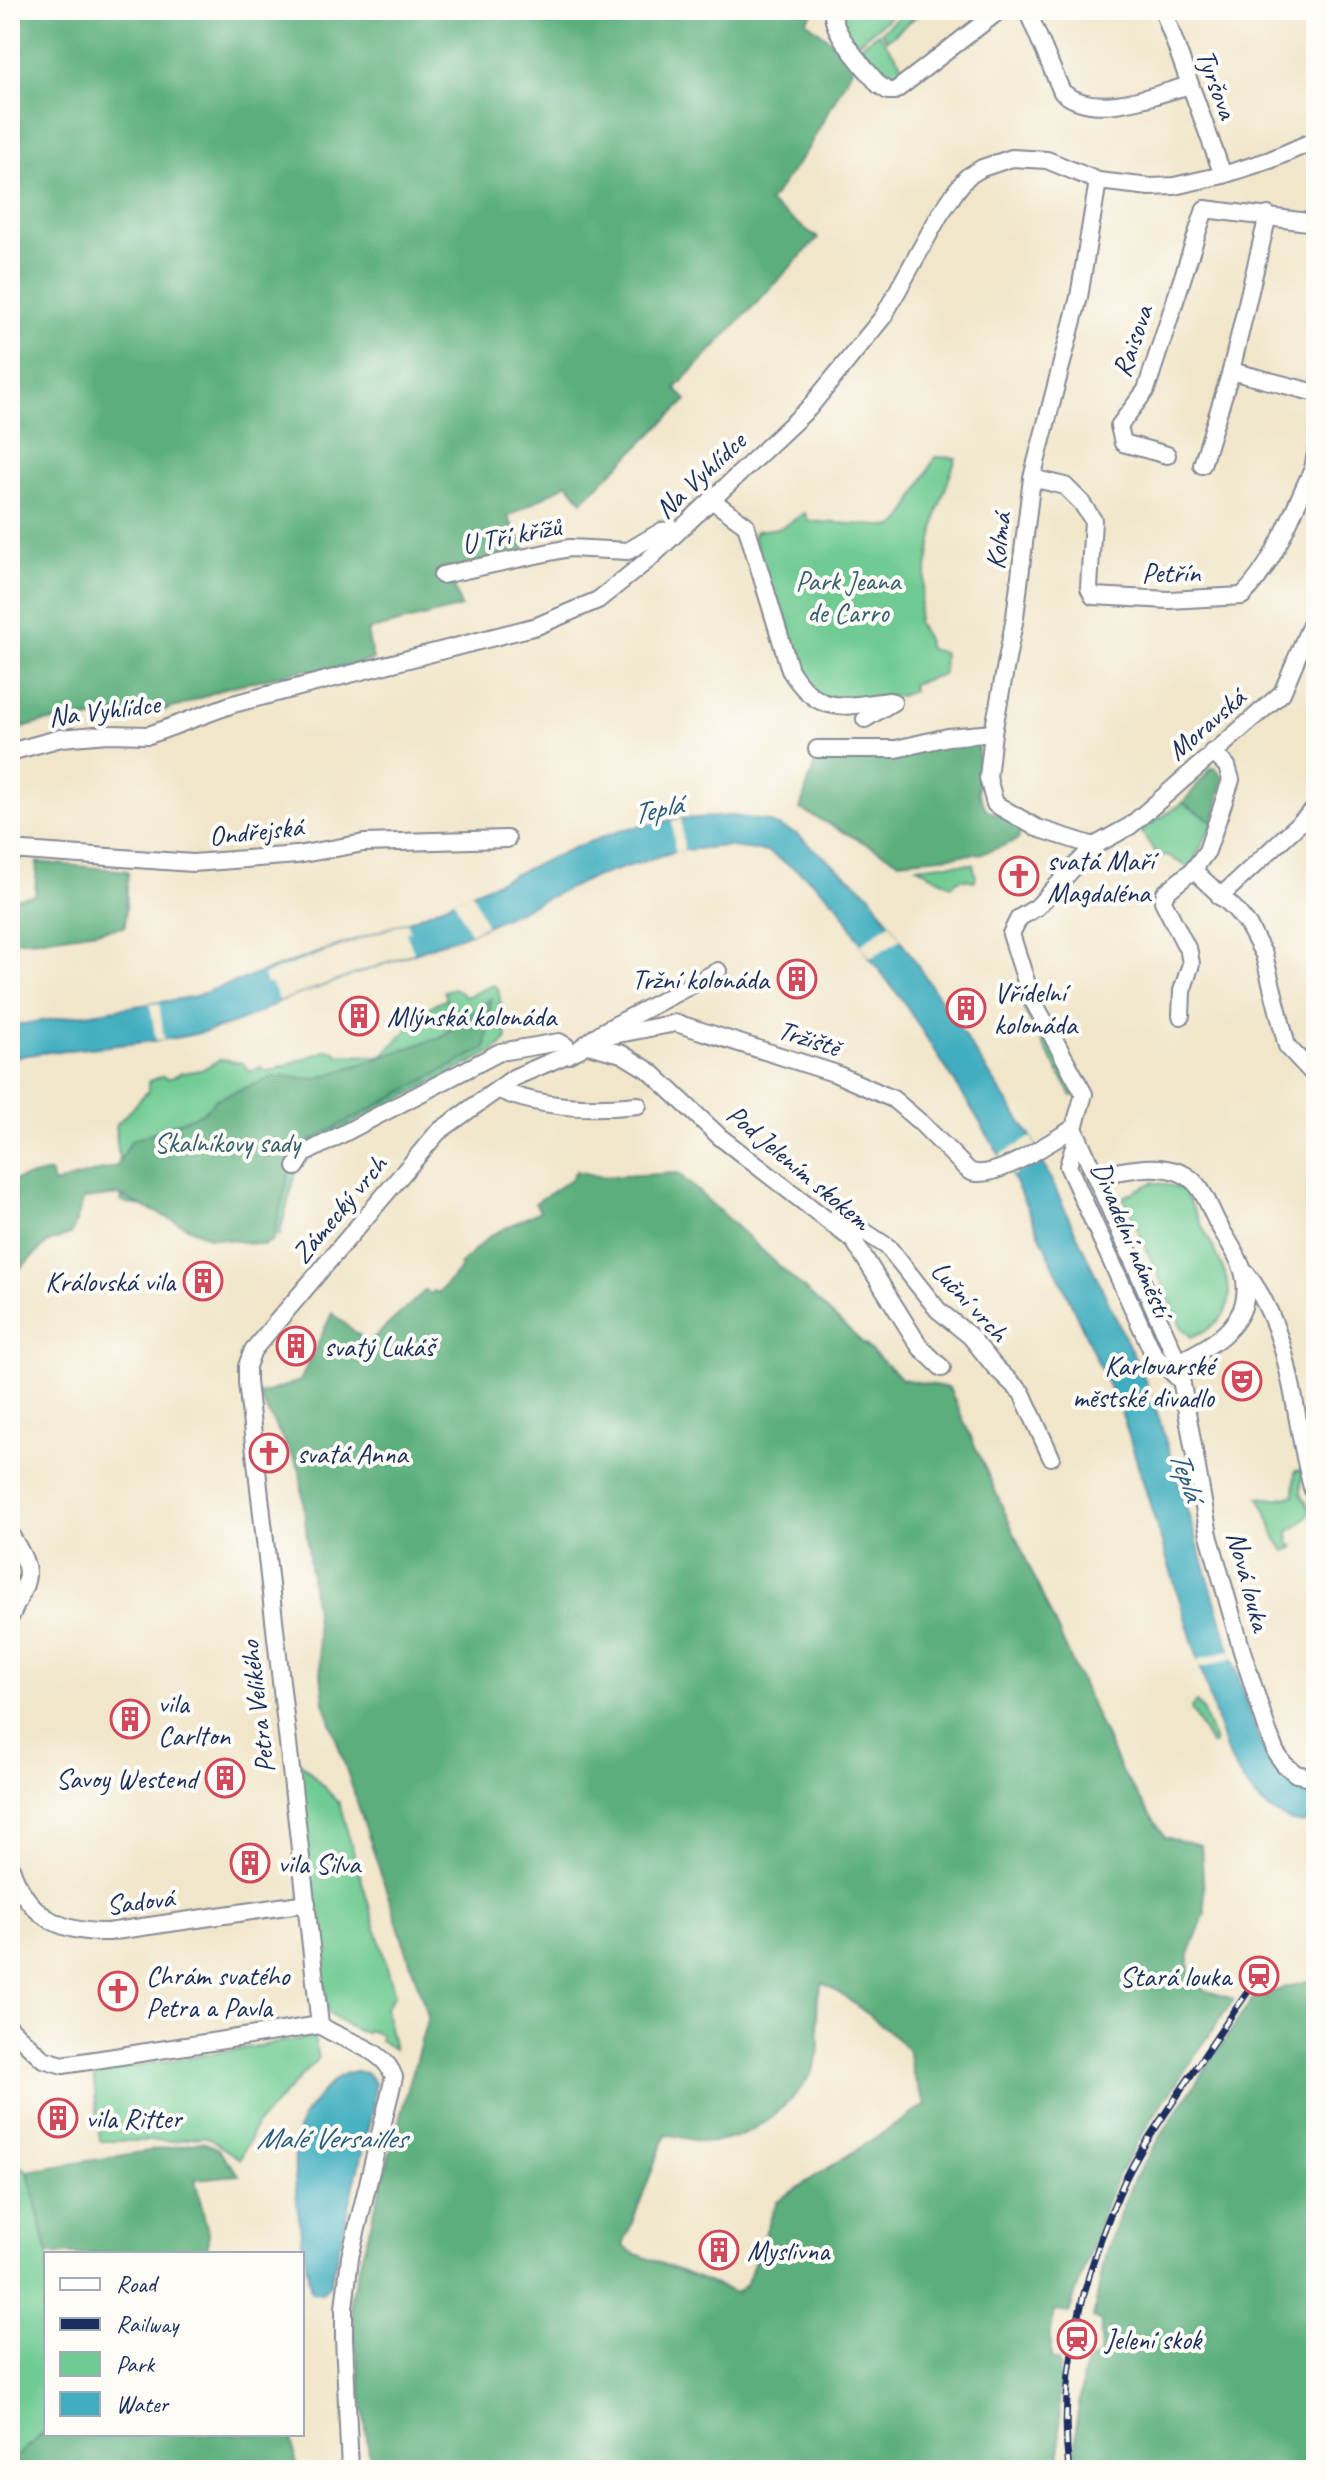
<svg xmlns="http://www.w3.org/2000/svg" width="1326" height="2480" viewBox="0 0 1326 2480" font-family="Caveat,sans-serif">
<rect width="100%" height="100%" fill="#fdfcf7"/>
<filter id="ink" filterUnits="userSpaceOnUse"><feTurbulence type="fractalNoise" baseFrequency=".0125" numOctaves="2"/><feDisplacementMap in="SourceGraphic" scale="16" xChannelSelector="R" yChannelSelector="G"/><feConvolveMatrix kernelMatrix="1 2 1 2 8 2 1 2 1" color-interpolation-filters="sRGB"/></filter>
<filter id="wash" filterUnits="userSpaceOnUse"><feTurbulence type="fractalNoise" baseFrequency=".006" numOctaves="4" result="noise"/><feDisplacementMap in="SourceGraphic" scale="32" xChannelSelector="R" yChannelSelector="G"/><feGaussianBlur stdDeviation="1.8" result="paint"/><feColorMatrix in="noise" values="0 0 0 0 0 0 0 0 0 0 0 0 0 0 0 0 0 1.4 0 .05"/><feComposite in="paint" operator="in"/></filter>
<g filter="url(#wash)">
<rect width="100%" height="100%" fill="#f1e6ca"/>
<g fill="#70cb93" stroke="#467d78" stroke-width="2">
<polygon points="839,10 899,10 857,43 852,36 845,34"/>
<polygon points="907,10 924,10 887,40 881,32"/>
<polygon points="878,33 911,76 889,86 863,56 860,46"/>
<polygon points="935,457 956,458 937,513 917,623 926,637 929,649 944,653 943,674 912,684 913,691 900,696 824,700 796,673 753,537 756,531 780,528 805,513 808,521 895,527 903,519"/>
<polygon points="1183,803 1214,822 1190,868 1168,856 1157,855 1141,831"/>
<path d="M 943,864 L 973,864 L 976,878 L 974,881 C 964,878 958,877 952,886 L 917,867 Z"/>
<polygon points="1013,984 1073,1080 1077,1094 1072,1096 1010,985"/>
<path d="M 493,985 L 498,988 L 507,1039 L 496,1050 L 302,1149 L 279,1236 C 243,1225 207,1217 170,1210 C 153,1206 137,1208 121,1201 L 126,1180 L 120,1166 L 115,1126 L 148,1091 L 148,1082 L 162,1076 L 169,1079 L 181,1073 L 201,1070 L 220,1059 L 243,1063 L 249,1072 L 261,1067 L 263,1070 L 270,1071 L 328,1050 L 335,1051 L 338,1055 L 379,1056 L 384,1054 L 429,1007 L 447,999 L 444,991 L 454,988 L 466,997 Z"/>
<path d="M 1153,1182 L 1181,1188 L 1185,1193 C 1194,1210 1202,1227 1211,1243 C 1232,1284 1245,1317 1191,1337 L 1182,1328 L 1123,1197 Z"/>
<path d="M 1302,1470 L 1301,1494 L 1311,1511 L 1301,1523 L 1288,1532 L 1290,1546 L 1294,1545 L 1294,1548 L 1285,1551 C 1271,1535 1270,1515 1259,1497 L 1275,1499 L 1294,1495 L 1295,1471 Z"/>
<polygon points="1196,1702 1202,1709 1215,1743 1213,1745 1210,1744 1192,1711 1191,1707"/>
<polygon points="296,1758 339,1803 395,1994 385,2009 394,2049 380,2040 381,2035 368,2030 366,2033 353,2029 328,2013"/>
<polygon points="314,2037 318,2058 256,2125 240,2159 205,2136 172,2141 100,2141 93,2073"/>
<polygon points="10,2159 28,2171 48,2254 46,2431 10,2462"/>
</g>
<g fill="#5caf7d" stroke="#3c6f6e" stroke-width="2" fill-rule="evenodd">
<polygon points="10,10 816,10 806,21 830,40 854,65 807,150 769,203 818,238 675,389 687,400 582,501 568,483 508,517 528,554 448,569 461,607 367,631 373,660 313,674 306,669 225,688 180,706 148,714 43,722 10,732"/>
<polygon points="973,740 978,743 978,792 986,809 1022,827 1018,840 984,853 899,861 800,809 816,759 901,752"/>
<polygon points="1211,768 1216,768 1223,780 1214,822 1183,803"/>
<polygon points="37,862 128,871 125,927 43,939 10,941 10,899 35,895"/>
<polygon points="491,998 486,1048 295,1149 273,1240 264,1245 209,1237 119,1195 84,1199 71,1235 48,1242 10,1278 10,1181 50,1172 53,1184 117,1166 131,1141 202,1113 216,1099 276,1076 316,1079 441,1037"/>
<path d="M 576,1171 L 602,1177 L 678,1173 L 902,1379 L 949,1388 L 1120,1769 L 1165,1837 L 1201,1845 L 1205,1913 L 1189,1954 L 1189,1972 L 1204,1990 L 1234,1999 L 1151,2120 L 1119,2174 L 1106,2204 L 1069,2313 L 1054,2311 L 1051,2333 L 1051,2359 L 1059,2362 L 1060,2470 L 371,2470 L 350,2299 L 428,2016 L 324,1702 L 300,1470 L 258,1395 L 300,1381 L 332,1313 L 368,1343 L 426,1290 L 430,1295 L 434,1291 L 438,1293 L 462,1267 L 459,1265 L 491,1235 L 540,1211 L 535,1203 L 571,1179 ZM 822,1983 C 838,1990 901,2037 908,2052 C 911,2060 911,2069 914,2077 C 917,2087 922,2096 926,2105 L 777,2201 L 746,2285 L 736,2293 L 634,2253 L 623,2246 L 666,2134 C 680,2137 694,2141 708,2142 C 746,2145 805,2097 816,2062 C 825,2036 810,2008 822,1983 Z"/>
<polygon points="1306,1981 1316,1984 1316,2470 1077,2470 1076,2424 1085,2364 1100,2355 1101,2322 1093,2318 1106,2251 1121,2210 1133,2181 1165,2129 1253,1998"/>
<polygon points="202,2142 218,2149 239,2175 195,2179 208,2232 208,2254 48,2254 28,2171"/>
<polygon points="46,2431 46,2434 290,2434 298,2470 10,2470 10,2462"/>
</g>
<g fill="#41aebf" stroke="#2e6e8e" stroke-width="2">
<path d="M 733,816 L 766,821 L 795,833 L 871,895 L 1031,1137 L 1151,1393 L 1249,1711 L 1264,1752 L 1279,1769 L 1316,1785 L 1316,1823 C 1272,1828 1244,1788 1227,1753 L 1123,1417 L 1028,1209 L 1010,1172 L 970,1106 L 905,1004 L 870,958 L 838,905 L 806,876 L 768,852 L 726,846 L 676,851 L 589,879 L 470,933 L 280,1001 C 201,1051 98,1041 10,1058 L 10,1026 L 192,997 L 407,922 L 578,846 L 625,829 L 677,819 Z"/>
<path d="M 355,2071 L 367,2073 L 375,2083 L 373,2107 L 330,2284 L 322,2293 L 311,2292 C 304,2249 284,2159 302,2119 C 306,2110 314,2102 320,2095 C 331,2082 338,2074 355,2071 Z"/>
</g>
<g fill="#f1e6ca">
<polygon points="681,819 684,851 675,852 672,820"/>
<polygon points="472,892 486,925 470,933 454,900"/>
<polygon points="407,922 410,931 406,933 414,952 282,1000 280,1001 271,983 267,984 263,975"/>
<polygon points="890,923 901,939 870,958 861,944"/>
<polygon points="159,1003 164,1039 156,1040 150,1004"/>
<polygon points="1031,1137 1043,1159 1012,1176 1000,1155"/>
<polygon points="1151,1392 1154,1400 1119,1413 1116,1404"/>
<polygon points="1231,1650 1234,1658 1200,1668 1197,1660"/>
</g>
</g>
<g filter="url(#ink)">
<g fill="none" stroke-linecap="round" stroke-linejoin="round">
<g stroke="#868a94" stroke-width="20">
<g id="minor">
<path d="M 833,10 C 830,32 865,67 879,85 L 888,91 L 895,91 L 1000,10"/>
<path d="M 1027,10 L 1062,92 C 1096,120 1153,95 1190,85"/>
<polyline points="1163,10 1223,175"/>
<polyline points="1205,209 1316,223"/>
<polyline points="1231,371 1316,393"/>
<polyline points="1167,455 1123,443 1119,426 1146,390 1205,209"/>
<polyline points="1202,465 1231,371 1268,215"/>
<path d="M 1032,478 L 1065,486 L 1081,502 L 1093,520 L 1089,588 L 1093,596 L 1169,600 L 1242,596 C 1276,563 1292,511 1313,469 L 1316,453"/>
<path d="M 713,501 L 746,525 L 790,670 C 819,717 843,706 889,701 L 893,702 L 865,719"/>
<polyline points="442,575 569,548 628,551 662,531 680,529"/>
<polyline points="817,749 896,749 948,737 993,733"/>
<polyline points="10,752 61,738 108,734 149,735 233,704 537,626 598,600 648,560 809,408 883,317 939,216 956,191 967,177 982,168 1012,158 1047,160 1098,181 1150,187 1174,186 1223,175 1270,160 1316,140"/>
<polyline points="1212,752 1227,766 1231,780 1207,851 1193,870 1235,909 1248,925 1264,955 1287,1046 1316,1077"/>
<polyline points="1094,846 1037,828 995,804 988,778 993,733 1015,617 1032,478 1079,297 1098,181"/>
<polyline points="10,850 193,863 297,855 364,843 507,839"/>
<polyline points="1220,897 1316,808"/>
<polyline points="1181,1016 1182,991 1191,964 1189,952 1163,901 1165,893 1193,870"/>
<path d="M 608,1036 L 676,1023 L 834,1073 L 893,1099 L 921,1123 L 969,1171 C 993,1183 1051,1141 1074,1128"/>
<polyline points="588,1045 622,1054 651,1072 720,1137 854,1241 920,1347 942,1368"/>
<path d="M 499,1090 C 542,1108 591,1110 638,1105"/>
<polyline points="1074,1128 1178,1362 1209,1535 1242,1651 1268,1732 1276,1753 1284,1764 1296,1774 1316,1778"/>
<polyline points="1074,1128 1084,1094 1031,997 1011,934 1019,918 1037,907 1094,846 1130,826 1282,693 1316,612"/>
<polyline points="1077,1137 1068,1166 1154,1355 1180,1380"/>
<polyline points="296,1167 304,1154 500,1052 559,1042 566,1046 568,1055"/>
<path d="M 1095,1176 C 1123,1171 1154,1162 1181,1173 C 1201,1181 1208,1204 1217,1222 C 1225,1237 1238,1254 1243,1271 C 1257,1320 1215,1345 1178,1362"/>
<polyline points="834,1219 862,1230 888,1247 938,1310 970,1336 995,1367 1022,1393 1051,1457"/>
<path d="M 1246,1273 C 1297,1338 1292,1427 1316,1501"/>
<path d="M 10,1534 C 36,1576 29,1575 10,1618"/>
<path d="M 10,1865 C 26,1914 57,1933 108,1932 L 307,1903"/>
<polyline points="320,2025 247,1382 247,1366 253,1350 438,1132 515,1077 578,1050 602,1032 718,971"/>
<path d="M 320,2025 C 344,2043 383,2046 394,2077 L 350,2257 L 344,2308 L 344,2338 L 350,2470"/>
<polyline points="10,2028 43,2059 63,2065 320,2025"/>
</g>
</g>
<use href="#minor" stroke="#fff" stroke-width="16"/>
<g stroke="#1b2f5e" stroke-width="7">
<path id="rail" d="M 1069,2470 C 1057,2375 1085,2266 1125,2180 C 1141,2147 1163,2117 1183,2087 C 1208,2050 1233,2012 1259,1976"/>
</g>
<use href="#rail" stroke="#fdfcf7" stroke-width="4" stroke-dasharray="12" stroke-linecap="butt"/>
</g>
</g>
<defs>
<g id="church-ring" transform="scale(2)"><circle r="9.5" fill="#fdfcf7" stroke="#d1495b" stroke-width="1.5"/><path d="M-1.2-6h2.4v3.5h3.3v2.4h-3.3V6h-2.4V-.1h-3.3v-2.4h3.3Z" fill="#d1495b"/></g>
<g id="building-ring" transform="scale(2)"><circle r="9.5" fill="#fdfcf7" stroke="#d1495b" stroke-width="1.5"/><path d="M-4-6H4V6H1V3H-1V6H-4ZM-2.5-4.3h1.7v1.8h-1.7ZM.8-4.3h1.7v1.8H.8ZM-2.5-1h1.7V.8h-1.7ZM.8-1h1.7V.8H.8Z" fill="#d1495b"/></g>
<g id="theatre-ring" transform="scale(2)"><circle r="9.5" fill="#fdfcf7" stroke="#d1495b" stroke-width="1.5"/><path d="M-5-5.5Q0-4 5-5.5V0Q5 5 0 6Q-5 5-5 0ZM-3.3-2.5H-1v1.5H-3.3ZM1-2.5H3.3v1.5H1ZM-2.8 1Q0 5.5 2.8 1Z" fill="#d1495b"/></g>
<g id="station-ring" transform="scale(2)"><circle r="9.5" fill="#fdfcf7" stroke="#d1495b" stroke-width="1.5"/><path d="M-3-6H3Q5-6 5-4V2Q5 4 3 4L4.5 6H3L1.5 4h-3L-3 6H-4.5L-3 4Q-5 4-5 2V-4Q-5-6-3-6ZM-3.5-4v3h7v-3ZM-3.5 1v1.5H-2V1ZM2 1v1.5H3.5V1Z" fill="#d1495b"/></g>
</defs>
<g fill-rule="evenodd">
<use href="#church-ring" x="1019" y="876"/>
<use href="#building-ring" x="797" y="979"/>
<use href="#building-ring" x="966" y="1008"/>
<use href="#building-ring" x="359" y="1016"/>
<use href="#building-ring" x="203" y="1281"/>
<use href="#building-ring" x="296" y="1346"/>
<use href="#theatre-ring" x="1242" y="1381"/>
<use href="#church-ring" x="269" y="1453"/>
<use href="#building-ring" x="130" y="1719"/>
<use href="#building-ring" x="225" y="1778"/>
<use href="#building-ring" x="250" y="1863"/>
<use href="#station-ring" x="1259" y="1976"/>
<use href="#church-ring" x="118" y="1991"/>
<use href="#building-ring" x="58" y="2118"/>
<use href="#building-ring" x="719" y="2250"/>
<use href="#station-ring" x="1077" y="2339"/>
</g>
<g text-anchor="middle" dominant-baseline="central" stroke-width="8" stroke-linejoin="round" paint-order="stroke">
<g font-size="28" fill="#1b2f5e" stroke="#fdfcf7">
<text transform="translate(1217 84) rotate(70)">Tyršova</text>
<text transform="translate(1132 341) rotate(-71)">Raisova</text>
<text transform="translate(700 475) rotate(-43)">Na Vyhlídce</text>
<text transform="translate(511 535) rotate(-11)">U Tří křížů</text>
<text transform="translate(998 541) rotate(-83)">Kolmá</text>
<text x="1171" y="572">Petřín</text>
<text transform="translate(104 710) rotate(-7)">Na Vyhlídce</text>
<text transform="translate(1206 724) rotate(-41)">Moravská</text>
<text transform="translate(256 831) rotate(-6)">Ondřejská</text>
<text transform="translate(809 1038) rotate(18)">Tržiště</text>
<text transform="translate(799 1167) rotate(40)">Pod Jelením skokem</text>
<text transform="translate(339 1209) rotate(-50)">Zámecký vrch</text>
<text transform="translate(1132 1239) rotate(67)">Divadelní náměstí</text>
<text transform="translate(970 1301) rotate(47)">Luční vrch</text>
<text transform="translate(1249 1581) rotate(75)">Nová louka</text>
<text transform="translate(257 1707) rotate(-97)">Petra Velikého</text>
<text transform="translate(140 1901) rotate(-7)">Sadová</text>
</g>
<g font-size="28" fill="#355e6e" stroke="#fdfcf7">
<text x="848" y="580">Park Jeana<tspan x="848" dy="32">de Carro</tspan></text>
<text x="227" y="1142">Skalníkovy sady</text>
</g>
<g font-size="28" fill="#1b2f5e" stroke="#fdfcf7" text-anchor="start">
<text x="1047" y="860">svatá Maří<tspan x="1047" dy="32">Magdaléna</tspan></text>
<text x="769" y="979" text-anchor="end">Tržní kolonáda</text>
<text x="994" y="992">Vřídelní<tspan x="994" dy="32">kolonáda</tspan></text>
<text x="387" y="1016">Mlýnská kolonáda</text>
<text x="175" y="1281" text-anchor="end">Královská vila</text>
<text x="324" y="1346">svatý Lukáš</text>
<text x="1214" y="1365" text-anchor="end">Karlovarské<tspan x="1214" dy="32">městské divadlo</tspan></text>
<text x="297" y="1453">svatá Anna</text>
<text x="158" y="1703">vila<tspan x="158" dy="32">Carlton</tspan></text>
<text x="197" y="1778" text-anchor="end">Savoy Westend</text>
<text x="278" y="1863">vila Silva</text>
<text x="146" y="1975">Chrám svatého<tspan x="146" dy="32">Petra a Pavla</tspan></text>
<text x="1231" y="1976" text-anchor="end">Stará louka</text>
<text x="86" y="2118">vila Ritter</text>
<text x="747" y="2250">Myslivna</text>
<text x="1105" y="2339">Jelení skok</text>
</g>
<g font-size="30" font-style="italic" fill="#285b80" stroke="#fdfcf7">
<text transform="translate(657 809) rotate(-12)">Teplá</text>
<text transform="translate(1187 1475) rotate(71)">Teplá</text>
<text x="331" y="2138">Malé Versailles</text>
</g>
</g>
<rect width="1326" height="2480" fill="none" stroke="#fdfcf7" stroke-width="40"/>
<rect x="44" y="2252" width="260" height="184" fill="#fdfcf7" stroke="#a3aaba" stroke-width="2"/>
<rect x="60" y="2278" width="40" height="12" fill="#ffffff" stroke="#a3aaba" stroke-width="2"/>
<text x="116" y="2292" font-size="24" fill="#1b2f5e">Road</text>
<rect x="60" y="2318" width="40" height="12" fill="#1b2f5e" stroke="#a3aaba" stroke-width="2"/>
<text x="116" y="2332" font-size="24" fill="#1b2f5e">Railway</text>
<rect x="60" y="2352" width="40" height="24" fill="#70cb93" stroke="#a3aaba" stroke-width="2"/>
<text x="116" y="2372" font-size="24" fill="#1b2f5e">Park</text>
<rect x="60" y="2392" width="40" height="24" fill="#41aebf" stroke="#a3aaba" stroke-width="2"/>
<text x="116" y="2412" font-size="24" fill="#1b2f5e">Water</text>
</svg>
